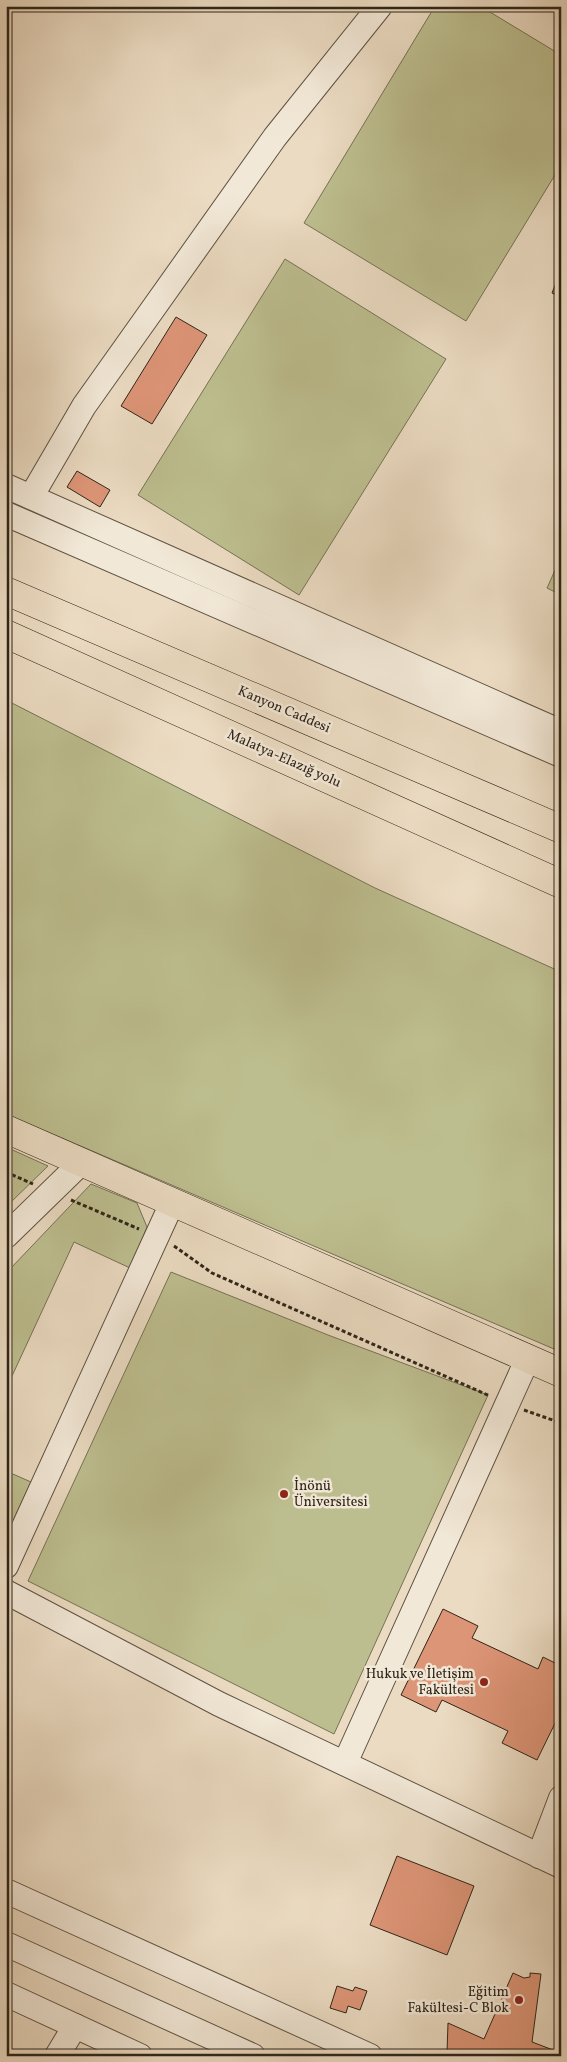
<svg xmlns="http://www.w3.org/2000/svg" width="567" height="2062" viewBox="0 0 567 2062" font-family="Vollkorn,serif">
<rect width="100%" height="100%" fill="#ebdbc2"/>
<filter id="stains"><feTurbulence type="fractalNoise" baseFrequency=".004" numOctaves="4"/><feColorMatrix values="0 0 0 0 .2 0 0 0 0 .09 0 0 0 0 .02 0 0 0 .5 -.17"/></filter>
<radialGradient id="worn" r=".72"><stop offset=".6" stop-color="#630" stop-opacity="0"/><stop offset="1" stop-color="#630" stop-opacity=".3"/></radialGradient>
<g fill="#bdbe8f" stroke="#767254">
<polygon points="435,6 480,6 561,55 561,165 466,321 304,223"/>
<polygon points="285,259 446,359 299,595 138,495"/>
<polygon points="561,557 561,595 547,588"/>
<polygon points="6,700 375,888 561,972 561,1352 6,1114"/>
<polygon points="6,1147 48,1166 9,1204 6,1203"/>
<polygon points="91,1184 137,1203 147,1227 130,1268 74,1242 6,1389 6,1278 10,1269"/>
<polygon points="171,1272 328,1335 488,1395 334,1734 28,1581"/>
<polygon points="6,1471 31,1482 6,1536"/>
</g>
<g fill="#dd9577" stroke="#2f2519">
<polygon points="561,270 561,297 552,293"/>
<polygon points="176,317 207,335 152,424 121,406"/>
<polygon points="77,471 110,490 100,507 67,487"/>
<polygon points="443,1609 478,1626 472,1638 538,1669 543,1657 561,1666 561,1711 537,1760 502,1743 508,1731 442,1700 436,1712 401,1695"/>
<polygon points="397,1856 474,1886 447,1955 370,1925"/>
<polygon points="513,1973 524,1978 530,1977 530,1973 541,1974 532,2042 561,2053 561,2056 453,2056 447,2053 448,2023 484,2039"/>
<polygon points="337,1986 353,1991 355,1987 367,1991 360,2010 348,2006 346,2013 330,2008"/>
</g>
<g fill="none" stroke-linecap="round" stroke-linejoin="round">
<g stroke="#5e5243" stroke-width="26">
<g id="minor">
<polyline points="6,486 561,732"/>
<polyline points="31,497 84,406 275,137 380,6"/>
<polyline points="6,514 561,755"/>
<polyline points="6,1236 82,1162"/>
<polyline points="6,1566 173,1201"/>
<polyline points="6,1592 219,1704 561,1866"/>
<polyline points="345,1763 528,1358"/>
<polyline points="539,1856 561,1798"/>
<polyline points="6,1891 370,2056"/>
<polyline points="6,1944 253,2056"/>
<polyline points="6,1994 140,2056"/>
<polyline points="57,2056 75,2026"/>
</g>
</g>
<g stroke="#2f2519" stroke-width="29">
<polyline id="major" points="6,1129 561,1373"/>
</g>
<g stroke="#2f2519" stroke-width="29">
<g id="highway">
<polyline points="6,591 561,829"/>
<polyline points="6,634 561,884"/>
</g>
</g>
<g stroke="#2f2519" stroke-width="3" stroke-dasharray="4 2.5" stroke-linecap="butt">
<polyline points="6,1172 33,1184"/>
<polyline points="71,1200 139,1229"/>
<polyline points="174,1246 212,1273 490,1396"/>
<polyline points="524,1410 561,1423"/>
</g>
<use href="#minor" stroke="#f2e8d7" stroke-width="24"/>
<use href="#major" stroke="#ebdbc2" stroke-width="28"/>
<use href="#highway" stroke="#ebdbc2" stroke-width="28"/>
</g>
<g fill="#8f2418" stroke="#f2e8d7" stroke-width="2">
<circle cx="284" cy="1494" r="5"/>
<circle cx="484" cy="1682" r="5"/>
<circle cx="519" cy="2000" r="5"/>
</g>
<g text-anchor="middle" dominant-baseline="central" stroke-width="5" stroke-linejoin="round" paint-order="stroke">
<g font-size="14" fill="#2f2519" stroke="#f2e8d7">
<text transform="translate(284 710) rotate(23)">Kanyon Caddesi</text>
<text transform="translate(284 759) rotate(24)">Malatya-Elazığ yolu</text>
</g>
<g font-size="14" fill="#2f2519" stroke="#f2e8d7" text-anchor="end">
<text x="294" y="1486" text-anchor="start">İnönü<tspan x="294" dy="16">Üniversitesi</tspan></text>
<text x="474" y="1674">Hukuk ve İletişim<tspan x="474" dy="16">Fakültesi</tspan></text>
<text x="509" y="1992">Eğitim<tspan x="509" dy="16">Fakültesi-C Blok</tspan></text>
</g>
</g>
<rect width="567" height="2062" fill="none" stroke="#ebdbc2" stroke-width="25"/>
<rect x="8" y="8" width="552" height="2047" fill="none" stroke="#2f2519" stroke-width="2.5"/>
<rect x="12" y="12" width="542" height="2037" fill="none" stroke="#2f2519"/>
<rect width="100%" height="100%" filter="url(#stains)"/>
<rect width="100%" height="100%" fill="url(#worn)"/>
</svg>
